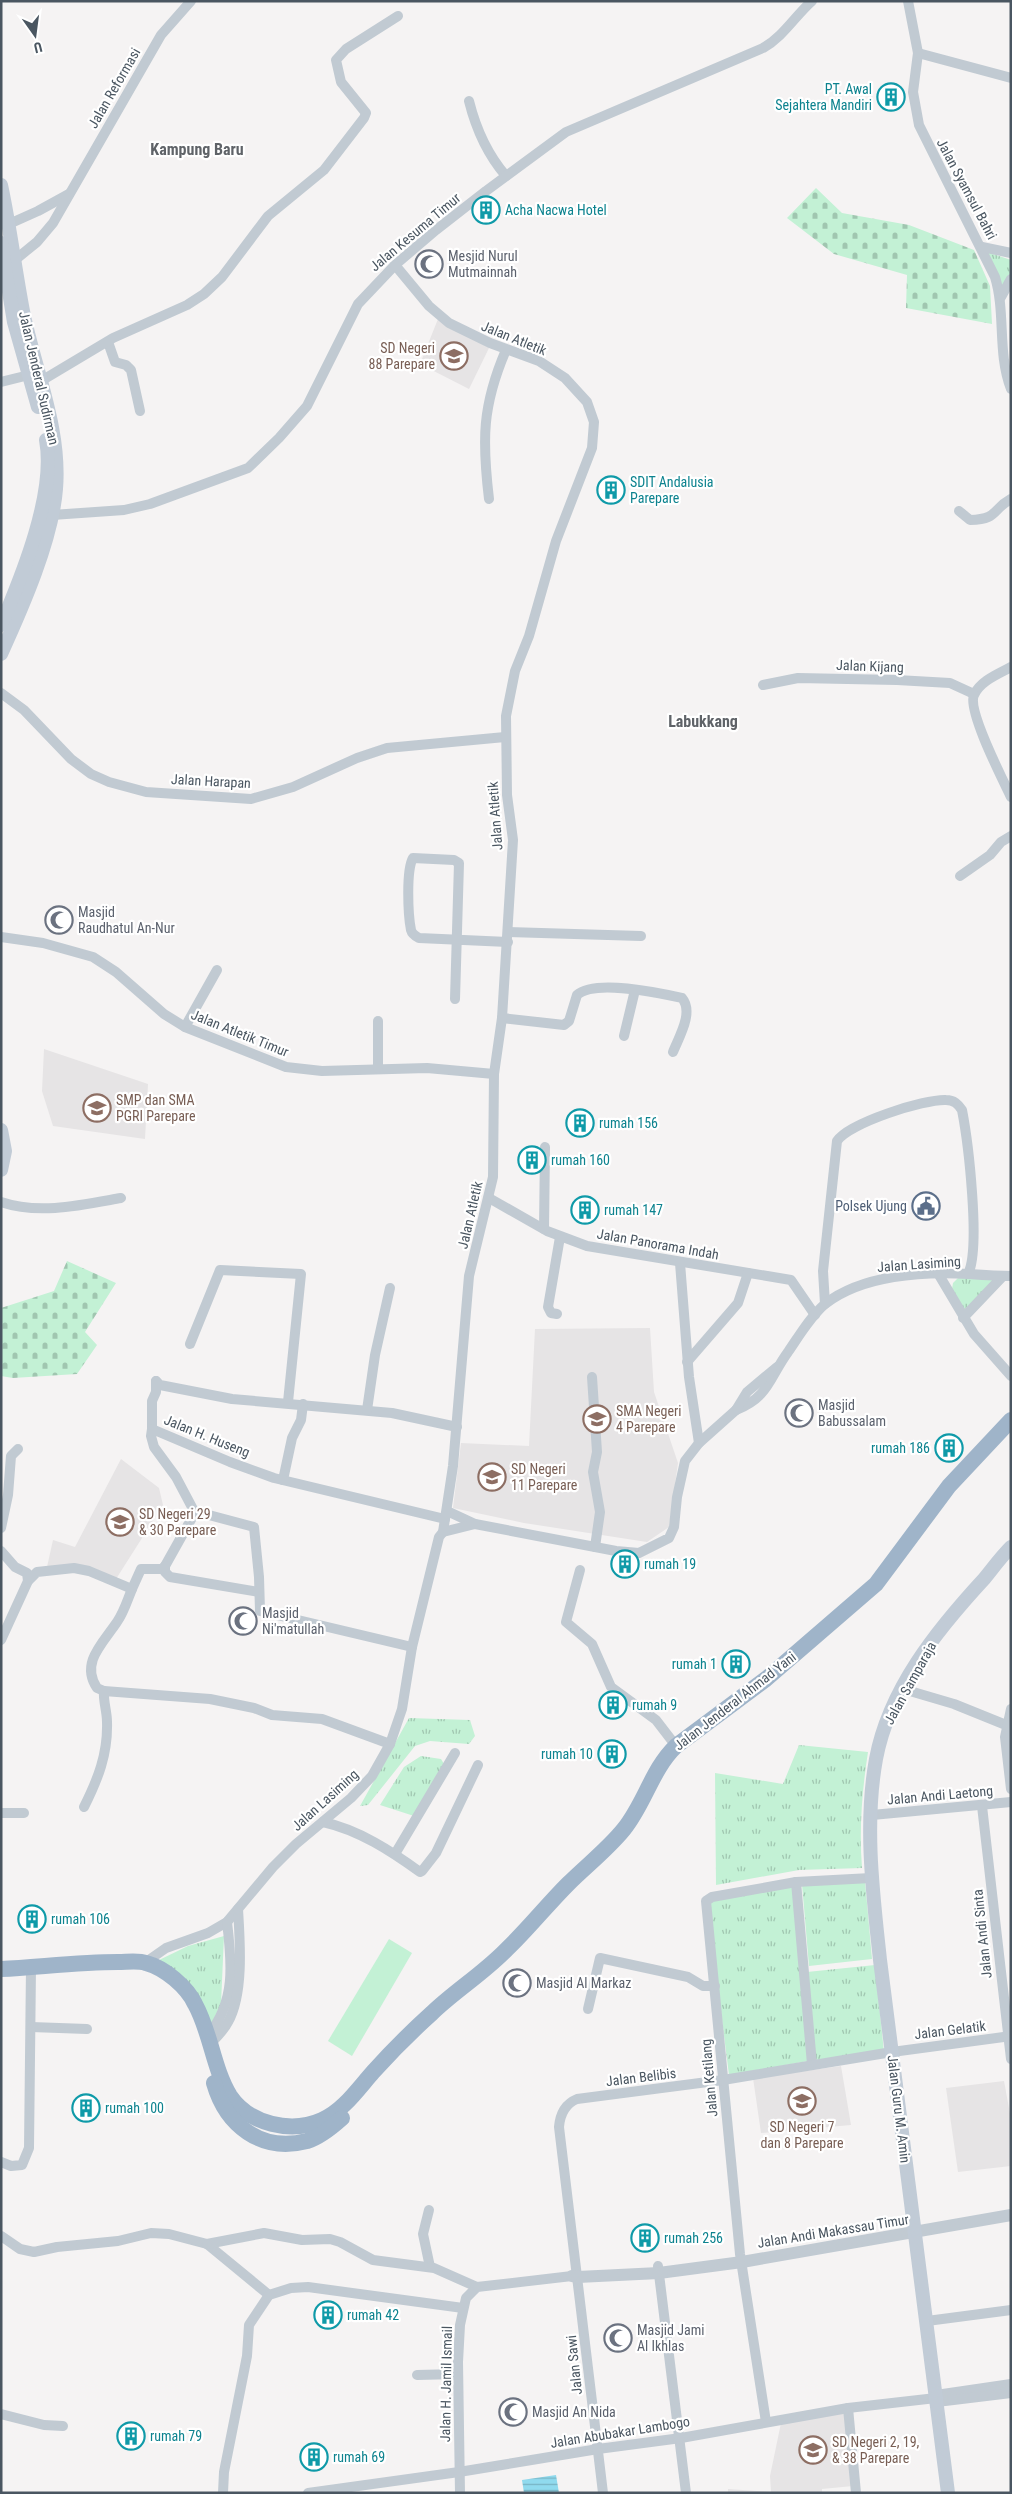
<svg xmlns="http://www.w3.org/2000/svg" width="1012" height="2494" viewBox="0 0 1012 2494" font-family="'Roboto Condensed',sans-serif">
<defs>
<pattern id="cemetery-stones" width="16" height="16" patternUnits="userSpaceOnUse" patternTransform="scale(1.25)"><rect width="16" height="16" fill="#c3f1d5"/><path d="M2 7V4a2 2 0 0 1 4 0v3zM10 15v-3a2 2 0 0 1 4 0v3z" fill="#a0c6b0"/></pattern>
<pattern id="park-tufts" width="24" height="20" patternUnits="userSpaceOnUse" patternTransform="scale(1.25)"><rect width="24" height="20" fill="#c3f1d5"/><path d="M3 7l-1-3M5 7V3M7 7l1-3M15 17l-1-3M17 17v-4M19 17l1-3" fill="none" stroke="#a0c6b0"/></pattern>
<pattern id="water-rules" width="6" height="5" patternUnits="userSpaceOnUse" patternTransform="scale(1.25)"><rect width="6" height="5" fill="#90daee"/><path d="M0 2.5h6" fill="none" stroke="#78b4c4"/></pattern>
</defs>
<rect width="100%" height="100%" fill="#f5f3f3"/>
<g fill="#e6e4e5">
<polygon points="438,319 489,348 469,389 420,364"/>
<polygon points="44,1049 148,1084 145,1139 53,1126 42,1091"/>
<polygon points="650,1328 654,1392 678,1463 669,1527 647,1542 524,1523 453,1508 461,1443 529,1446 535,1329"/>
<polygon points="121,1459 159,1488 163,1505 116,1579 47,1567 53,1540 75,1547"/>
<polygon points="841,2066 851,2125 761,2133 753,2078"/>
<polygon points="1004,2081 1011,2119 1011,2166 958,2172 946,2088"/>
<polygon points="846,2413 853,2486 822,2489 822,2493 728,2493 728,2489 771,2492 770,2476 781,2423"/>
</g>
<polygon fill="#c3f1d5" points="389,1939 412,1953 352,2056 328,2041"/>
<g fill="url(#cemetery-stones)">
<polygon points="816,188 842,213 909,225 974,250 990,286 992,324 906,308 907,275 834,254 787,218"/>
<polygon points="67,1261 116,1283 85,1332 97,1345 77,1374 13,1378 1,1376 1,1308 54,1291"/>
</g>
<g fill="url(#park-tufts)">
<polygon points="987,252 1011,260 1011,271 1002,288"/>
<polygon points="959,1277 995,1280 963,1311 952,1289 953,1283"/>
<polygon points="409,1718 470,1720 475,1736 469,1744 430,1741 415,1746 368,1805 360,1806"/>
<path d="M 799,1745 L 868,1752 C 862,1791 859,1828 862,1868 L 799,1870 L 716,1885 L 715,1773 L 783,1784 Z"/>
<polygon points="421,1756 441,1759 444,1764 414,1816 380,1805 404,1767"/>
<polygon points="865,1881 872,1959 809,1966 802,1884"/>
<polygon points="795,1886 808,2061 729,2075 707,1901"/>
<polygon points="224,1936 221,2004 212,2023 157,1961 188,1946"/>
<polygon points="875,1965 884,2052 815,2062 807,1972"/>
</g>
<polygon fill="url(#water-rules)" points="556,2475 559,2493 524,2493 522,2480"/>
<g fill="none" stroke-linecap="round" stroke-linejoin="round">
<g stroke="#c1cad2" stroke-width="10">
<path d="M 908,1 L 918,53 L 913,92 L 919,125 L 995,277 C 1006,313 997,353 1011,389"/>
<polyline points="918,53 1011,78"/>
<path d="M 469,101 C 476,129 487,154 506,176"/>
<polyline points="9,224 38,211 69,194"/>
<polyline points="982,247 1011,253"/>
<polyline points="10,264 37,242 53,223 161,35 191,1"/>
<polyline points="1001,297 1011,279"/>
<polyline points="108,342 115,362 126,365 131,370 140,411"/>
<polyline points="1,382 29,375"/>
<polyline points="36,384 113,338 187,305 204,294 222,277 268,216 324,170 364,118 366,113 341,82 336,60 346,49 398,16"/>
<path d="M 489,499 C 482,440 482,406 506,350"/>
<path d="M 959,511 L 970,520 C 999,519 991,510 1011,499"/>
<path d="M 52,515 L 124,510 L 150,504 L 248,468 L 279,438 L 307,406 L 358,304 L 395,265 L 436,230 L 486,191 L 566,132 L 763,48 C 783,37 795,16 812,1"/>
<path d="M 1011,667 C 998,674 980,681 974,695 C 967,710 1003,780 1011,797"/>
<polyline points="763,685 798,678 897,680 950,683 974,694"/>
<polyline points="1,693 24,710 71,759 91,774 109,782 146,792 251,799 293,787 357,758 387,748 505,737"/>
<polyline points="960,876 990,855 1001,842 1011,836"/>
<polyline points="508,932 641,936"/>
<polyline points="1,937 43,943 93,957 116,972 164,1014 185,1027 286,1067 322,1071 427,1068 494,1074"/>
<path d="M 455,999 L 459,863 L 454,860 L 413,858 C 406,870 408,915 411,930 C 412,934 415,936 419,938 L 508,942"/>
<path d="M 502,1018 L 564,1025 L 569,1021 L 577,995 C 595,979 659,993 682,998 C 694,1012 679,1037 673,1052"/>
<polyline points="378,1021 378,1068"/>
<polyline points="185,1027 217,970"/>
<polyline points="624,1036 635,990"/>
<polyline points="489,1198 547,1231 587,1246 791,1280 815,1315"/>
<path d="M 1,1202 C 39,1215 82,1205 121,1198"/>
<polyline points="544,1229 545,1147"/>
<polyline points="680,1263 689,1377 699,1443"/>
<polyline points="939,1275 974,1334 1011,1376"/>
<path d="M 825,1304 L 823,1271 L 837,1141 C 849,1123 924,1099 946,1100 C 954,1100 958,1104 962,1110 C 968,1141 981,1248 968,1274"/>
<polyline points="557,1314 551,1313 548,1307 560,1237"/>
<polyline points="963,1318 1003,1276"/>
<polyline points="190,1344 220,1270 301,1274 288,1402"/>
<polyline points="687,1362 738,1303 748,1273"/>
<polyline points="592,1377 597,1452 593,1472 600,1512 595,1547"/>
<polyline points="156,1381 160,1385 232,1399 392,1413 457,1427"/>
<polyline points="367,1410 375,1355 390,1288"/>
<path d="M 736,1410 C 769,1397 769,1378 788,1352 C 799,1336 810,1317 825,1304 C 862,1275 923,1271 969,1274 C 983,1275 997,1276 1011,1276"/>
<polyline points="152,1429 152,1401 156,1392 156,1381"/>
<polyline points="283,1480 292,1438 301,1420 303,1404"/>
<polyline points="194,1511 254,1527 259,1577 260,1611 412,1647"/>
<polyline points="447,1511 475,1524 616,1551 639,1553 669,1538 674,1527 677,1497 685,1461 699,1443 736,1410 747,1392 777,1367"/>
<polyline points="1,1528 8,1495 11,1456 18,1449"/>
<polyline points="443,1532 475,1524"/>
<polyline points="1,1551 15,1567 27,1573 28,1581"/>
<polyline points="580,1570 566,1622 592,1644 611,1687 656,1720 676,1746"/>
<polyline points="259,1592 170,1577 165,1572 165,1566 193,1516 194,1511 176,1477 154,1447 151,1436 152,1429 230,1462 274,1478 445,1519"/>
<polyline points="1,1640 28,1581 37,1572 74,1568 89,1571 132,1589 141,1569 162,1569 165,1566"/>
<polyline points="903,1689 954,1704 1006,1725"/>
<path d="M 104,1691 L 97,1688 C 80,1663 103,1643 117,1622 C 124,1612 127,1601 132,1589"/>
<polyline points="1011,1709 1005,1737 1011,1789"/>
<polyline points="982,1806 1011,2059"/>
<path d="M 84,1807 C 98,1779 108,1754 107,1722 C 107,1711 103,1701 104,1691 L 210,1699 L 254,1708 L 272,1715 L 322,1719 L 390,1744"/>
<polyline points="1,1813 24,1813"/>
<polyline points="872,1815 1011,1802"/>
<path d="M 323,1822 C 359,1830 391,1851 420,1872 L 422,1871 L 436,1853 L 478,1765"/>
<polyline points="395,1854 455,1753"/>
<polyline points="796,1882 812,2064"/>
<polyline points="146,1962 166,1948 208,1933 227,1922 273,1867 296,1844 351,1798 372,1776 390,1744 402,1709 412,1647 439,1537 443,1532 453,1466 469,1276 493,1177 494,1074 502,1018 513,840 507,795 506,716 515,671 529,636 556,541 592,448 594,422 587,402 565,378 539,361 490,343 449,323 429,306 395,265"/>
<polyline points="588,2009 600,1958 688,1977 703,1986 715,1986"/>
<polyline points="31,2027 87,2029"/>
<path d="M 208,2035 C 236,2002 232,1963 227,1922"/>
<path d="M 211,2043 C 217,2037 224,2030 228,2022 C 244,1994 240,1941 238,1909"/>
<polyline points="1,2162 11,2166 22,2165 29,2148 31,1967"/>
<polyline points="429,2210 423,2234 430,2267"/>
<polyline points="1,2236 20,2249 34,2252 57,2247 118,2241 151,2233 169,2234 207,2244 269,2295"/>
<polyline points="207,2244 264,2233 302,2240 330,2239 340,2242 373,2260 434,2268 477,2287"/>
<polyline points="658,2266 686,2493"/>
<polyline points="927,2321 1011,2310"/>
<polyline points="417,2375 458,2374"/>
<polyline points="936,2395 1011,2384"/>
<polyline points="937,2402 1011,2393"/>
<polyline points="848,2408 856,2493"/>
<polyline points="1,2414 44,2425 63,2426"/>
<polyline points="766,2422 740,2254 706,1901 712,1897 796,1882 871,1878"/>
<polyline points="223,2493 224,2472 247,2356 249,2325 269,2295 291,2288 308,2287 463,2308"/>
<polyline points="308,2493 459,2472 598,2449 681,2438 848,2408 936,2398"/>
<polyline points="460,2493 458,2362 460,2325 466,2298 477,2287 572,2276"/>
<path d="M 603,2493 L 559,2127 C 560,2115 565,2104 577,2099 L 723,2080 L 892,2052 L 1011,2036"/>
</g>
<polyline stroke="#c1cad2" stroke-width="12" points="572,2276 578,2277 659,2273 742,2262 1011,2215"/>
<g stroke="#c1cbd6" stroke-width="14">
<path d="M 1,185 C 10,227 15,269 23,311 C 35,371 61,428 56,489 C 52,540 22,608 1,654"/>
<polyline points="1,243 14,322 38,407"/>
<path d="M 1,625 C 22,576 56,493 46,440"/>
<polyline points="1,1130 5,1151 1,1170"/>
<path d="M 948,2493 L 880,1960 C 873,1894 864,1825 876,1759 C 889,1689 937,1630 984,1579 C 993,1568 1001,1557 1011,1547"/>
</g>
<g stroke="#9fb4c9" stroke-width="16">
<path d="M 1,1969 C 40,1967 79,1962 118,1962 C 127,1962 138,1960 146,1963 C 165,1968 187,1987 195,2004 C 211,2033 213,2068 230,2096 C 249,2124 291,2134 322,2120 C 343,2111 358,2089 373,2072 C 391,2052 412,2031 432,2013 C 456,1990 484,1973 507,1949 C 528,1929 547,1905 568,1884 C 586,1866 608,1849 624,1829 C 645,1803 652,1769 676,1746 L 766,1679 L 876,1584 L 949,1486 L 1011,1420"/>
<path d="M 214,2083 C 226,2125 261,2153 307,2141 C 320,2137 332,2127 342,2118"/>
</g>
</g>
<defs>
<g id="building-ring" transform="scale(1.4375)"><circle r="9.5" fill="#fff" stroke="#0f9aa8" stroke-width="1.5"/><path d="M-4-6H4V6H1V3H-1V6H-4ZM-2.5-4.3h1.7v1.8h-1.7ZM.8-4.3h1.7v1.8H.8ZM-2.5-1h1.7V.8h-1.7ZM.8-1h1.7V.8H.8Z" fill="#0f9aa8"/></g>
<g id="mosque-ring" transform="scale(1.4375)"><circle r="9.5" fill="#fff" stroke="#6b7280" stroke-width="1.5"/><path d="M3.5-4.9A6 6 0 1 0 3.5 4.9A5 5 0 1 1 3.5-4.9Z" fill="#6b7280"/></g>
<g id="school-ring" transform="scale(1.4375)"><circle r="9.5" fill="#fff" stroke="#8d6e63" stroke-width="1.5"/><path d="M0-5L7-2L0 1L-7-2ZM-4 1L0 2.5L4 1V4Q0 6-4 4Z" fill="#8d6e63"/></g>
<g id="civic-ring" transform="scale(1.4375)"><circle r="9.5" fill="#fff" stroke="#5c6f8a" stroke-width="1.5"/><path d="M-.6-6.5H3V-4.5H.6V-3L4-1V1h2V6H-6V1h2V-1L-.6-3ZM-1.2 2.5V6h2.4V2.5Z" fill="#5c6f8a"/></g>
</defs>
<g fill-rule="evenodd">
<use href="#building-ring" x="891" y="97"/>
<use href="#building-ring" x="486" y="210"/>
<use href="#mosque-ring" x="429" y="264"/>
<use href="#school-ring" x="454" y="356"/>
<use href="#building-ring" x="611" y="490"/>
<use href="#mosque-ring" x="59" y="920"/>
<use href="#school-ring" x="97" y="1108"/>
<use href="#building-ring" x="580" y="1123"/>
<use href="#building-ring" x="532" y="1160"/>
<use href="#civic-ring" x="926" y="1206"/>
<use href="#building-ring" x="585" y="1210"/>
<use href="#mosque-ring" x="799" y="1413"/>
<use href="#school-ring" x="597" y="1419"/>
<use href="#building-ring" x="949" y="1448"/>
<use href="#school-ring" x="492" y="1477"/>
<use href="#school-ring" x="120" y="1522"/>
<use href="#building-ring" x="625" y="1564"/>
<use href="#mosque-ring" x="243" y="1621"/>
<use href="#building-ring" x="736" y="1664"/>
<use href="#building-ring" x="613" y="1705"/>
<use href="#building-ring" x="612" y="1754"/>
<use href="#building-ring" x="32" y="1919"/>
<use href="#mosque-ring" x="517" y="1983"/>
<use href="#school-ring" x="802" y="2101"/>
<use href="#building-ring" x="86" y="2108"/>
<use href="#building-ring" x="645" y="2238"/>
<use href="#building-ring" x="328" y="2315"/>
<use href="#mosque-ring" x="618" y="2338"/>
<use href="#mosque-ring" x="513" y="2412"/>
<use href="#building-ring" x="131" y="2436"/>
<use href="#school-ring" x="813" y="2450"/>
<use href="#building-ring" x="314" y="2457"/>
</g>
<g text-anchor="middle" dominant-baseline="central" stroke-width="4.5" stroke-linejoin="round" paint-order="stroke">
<g font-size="14" fill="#4a5661" stroke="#fff">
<text transform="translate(114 88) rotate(-60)">Jalan Reformasi</text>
<text transform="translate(967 189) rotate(62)">Jalan Syamsul Bahri</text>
<text transform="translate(415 232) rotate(-40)">Jalan Kesuma Timur</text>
<text transform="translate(514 338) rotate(22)">Jalan Atletik</text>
<text transform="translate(39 378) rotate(77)">Jalan Jenderal Sudirman</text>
<text transform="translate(870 666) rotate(2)">Jalan Kijang</text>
<text transform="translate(211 781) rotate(3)">Jalan Harapan</text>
<text transform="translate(495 816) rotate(-94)">Jalan Atletik</text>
<text transform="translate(240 1033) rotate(22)">Jalan Atletik Timur</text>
<text transform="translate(470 1215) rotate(-77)">Jalan Atletik</text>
<text transform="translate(658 1244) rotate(10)">Jalan Panorama Indah</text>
<text transform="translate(919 1264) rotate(-4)">Jalan Lasiming</text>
<text transform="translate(207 1436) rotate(22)">Jalan H. Huseng</text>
<text transform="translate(910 1683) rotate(-61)">Jalan Samparaja</text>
<text transform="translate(735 1701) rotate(-38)">Jalan Jenderal Ahmad Yani</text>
<text transform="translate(940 1795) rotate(-5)">Jalan Andi Laetong</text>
<text transform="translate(325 1800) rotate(-42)">Jalan Lasiming</text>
<text transform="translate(982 1934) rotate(-96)">Jalan Andi Sinta</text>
<text transform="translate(950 2030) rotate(-7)">Jalan Gelatik</text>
<text transform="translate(641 2077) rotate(-7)">Jalan Belibis</text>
<text transform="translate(709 2078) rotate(-95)">Jalan Ketilang</text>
<text transform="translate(899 2109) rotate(83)">Jalan Guru M. Amin</text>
<text transform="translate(833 2231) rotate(-9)">Jalan Andi Makassau Timur</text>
<text transform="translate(574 2365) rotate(-96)">Jalan Sawi</text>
<text transform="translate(446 2384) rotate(-89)">Jalan H. Jamil Ismail</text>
<text transform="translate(620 2432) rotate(-9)">Jalan Abubakar Lambogo</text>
</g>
<g font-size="14" fill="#0d838f" stroke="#fff" text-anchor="start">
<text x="872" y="89" text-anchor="end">PT. Awal<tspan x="872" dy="16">Sejahtera Mandiri</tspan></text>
<text x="505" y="210">Acha Nacwa Hotel</text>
<text x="630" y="482">SDIT Andalusia<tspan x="630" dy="16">Parepare</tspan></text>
<text x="599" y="1123">rumah 156</text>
<text x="551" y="1160">rumah 160</text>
<text x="604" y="1210">rumah 147</text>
<text x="930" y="1448" text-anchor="end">rumah 186</text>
<text x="644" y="1564">rumah 19</text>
<text x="717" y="1664" text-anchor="end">rumah 1</text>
<text x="632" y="1705">rumah 9</text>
<text x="593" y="1754" text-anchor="end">rumah 10</text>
<text x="51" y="1919">rumah 106</text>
<text x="105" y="2108">rumah 100</text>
<text x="664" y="2238">rumah 256</text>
<text x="347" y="2315">rumah 42</text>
<text x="150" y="2436">rumah 79</text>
<text x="333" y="2457">rumah 69</text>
</g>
<g font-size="14" fill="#5b616d" stroke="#fff" text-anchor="start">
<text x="448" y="256">Mesjid Nurul<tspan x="448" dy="16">Mutmainnah</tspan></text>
<text x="78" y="912">Masjid<tspan x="78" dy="16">Raudhatul An-Nur</tspan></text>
<text x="818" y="1405">Masjid<tspan x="818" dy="16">Babussalam</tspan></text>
<text x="262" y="1613">Masjid<tspan x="262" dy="16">Ni'matullah</tspan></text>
<text x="536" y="1983">Masjid Al Markaz</text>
<text x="637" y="2330">Masjid Jami<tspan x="637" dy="16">Al Ikhlas</tspan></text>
<text x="532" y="2412">Masjid An Nida</text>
</g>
<g font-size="14" fill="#785e54" stroke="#fff" text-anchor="start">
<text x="435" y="348" text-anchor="end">SD Negeri<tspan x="435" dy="16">88 Parepare</tspan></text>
<text x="116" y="1100">SMP dan SMA<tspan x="116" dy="16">PGRI Parepare</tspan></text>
<text x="616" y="1411">SMA Negeri<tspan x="616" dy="16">4 Parepare</tspan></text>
<text x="511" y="1469">SD Negeri<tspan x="511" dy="16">11 Parepare</tspan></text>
<text x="139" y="1514">SD Negeri 29<tspan x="139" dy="16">&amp; 30 Parepare</tspan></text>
<text x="802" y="2127" text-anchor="middle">SD Negeri 7<tspan x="802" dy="16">dan 8 Parepare</tspan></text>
<text x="832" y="2442">SD Negeri 2, 19,<tspan x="832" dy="16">&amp; 38 Parepare</tspan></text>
</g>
<g font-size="14" fill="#4e5e75" stroke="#fff" text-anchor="end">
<text x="907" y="1206">Polsek Ujung</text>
</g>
<g font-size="16" font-weight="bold" fill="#5f6368" stroke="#fff">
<text x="197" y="149">Kampung Baru</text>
<text x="703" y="721">Labukkang</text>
</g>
</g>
<rect width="1012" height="2494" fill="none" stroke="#4a5661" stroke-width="5"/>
<g transform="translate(35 35) rotate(166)" stroke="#ffffff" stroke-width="4" paint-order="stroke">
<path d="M0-4L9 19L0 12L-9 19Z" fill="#4a5661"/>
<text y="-8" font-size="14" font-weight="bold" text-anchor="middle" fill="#4a5661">U</text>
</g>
</svg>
